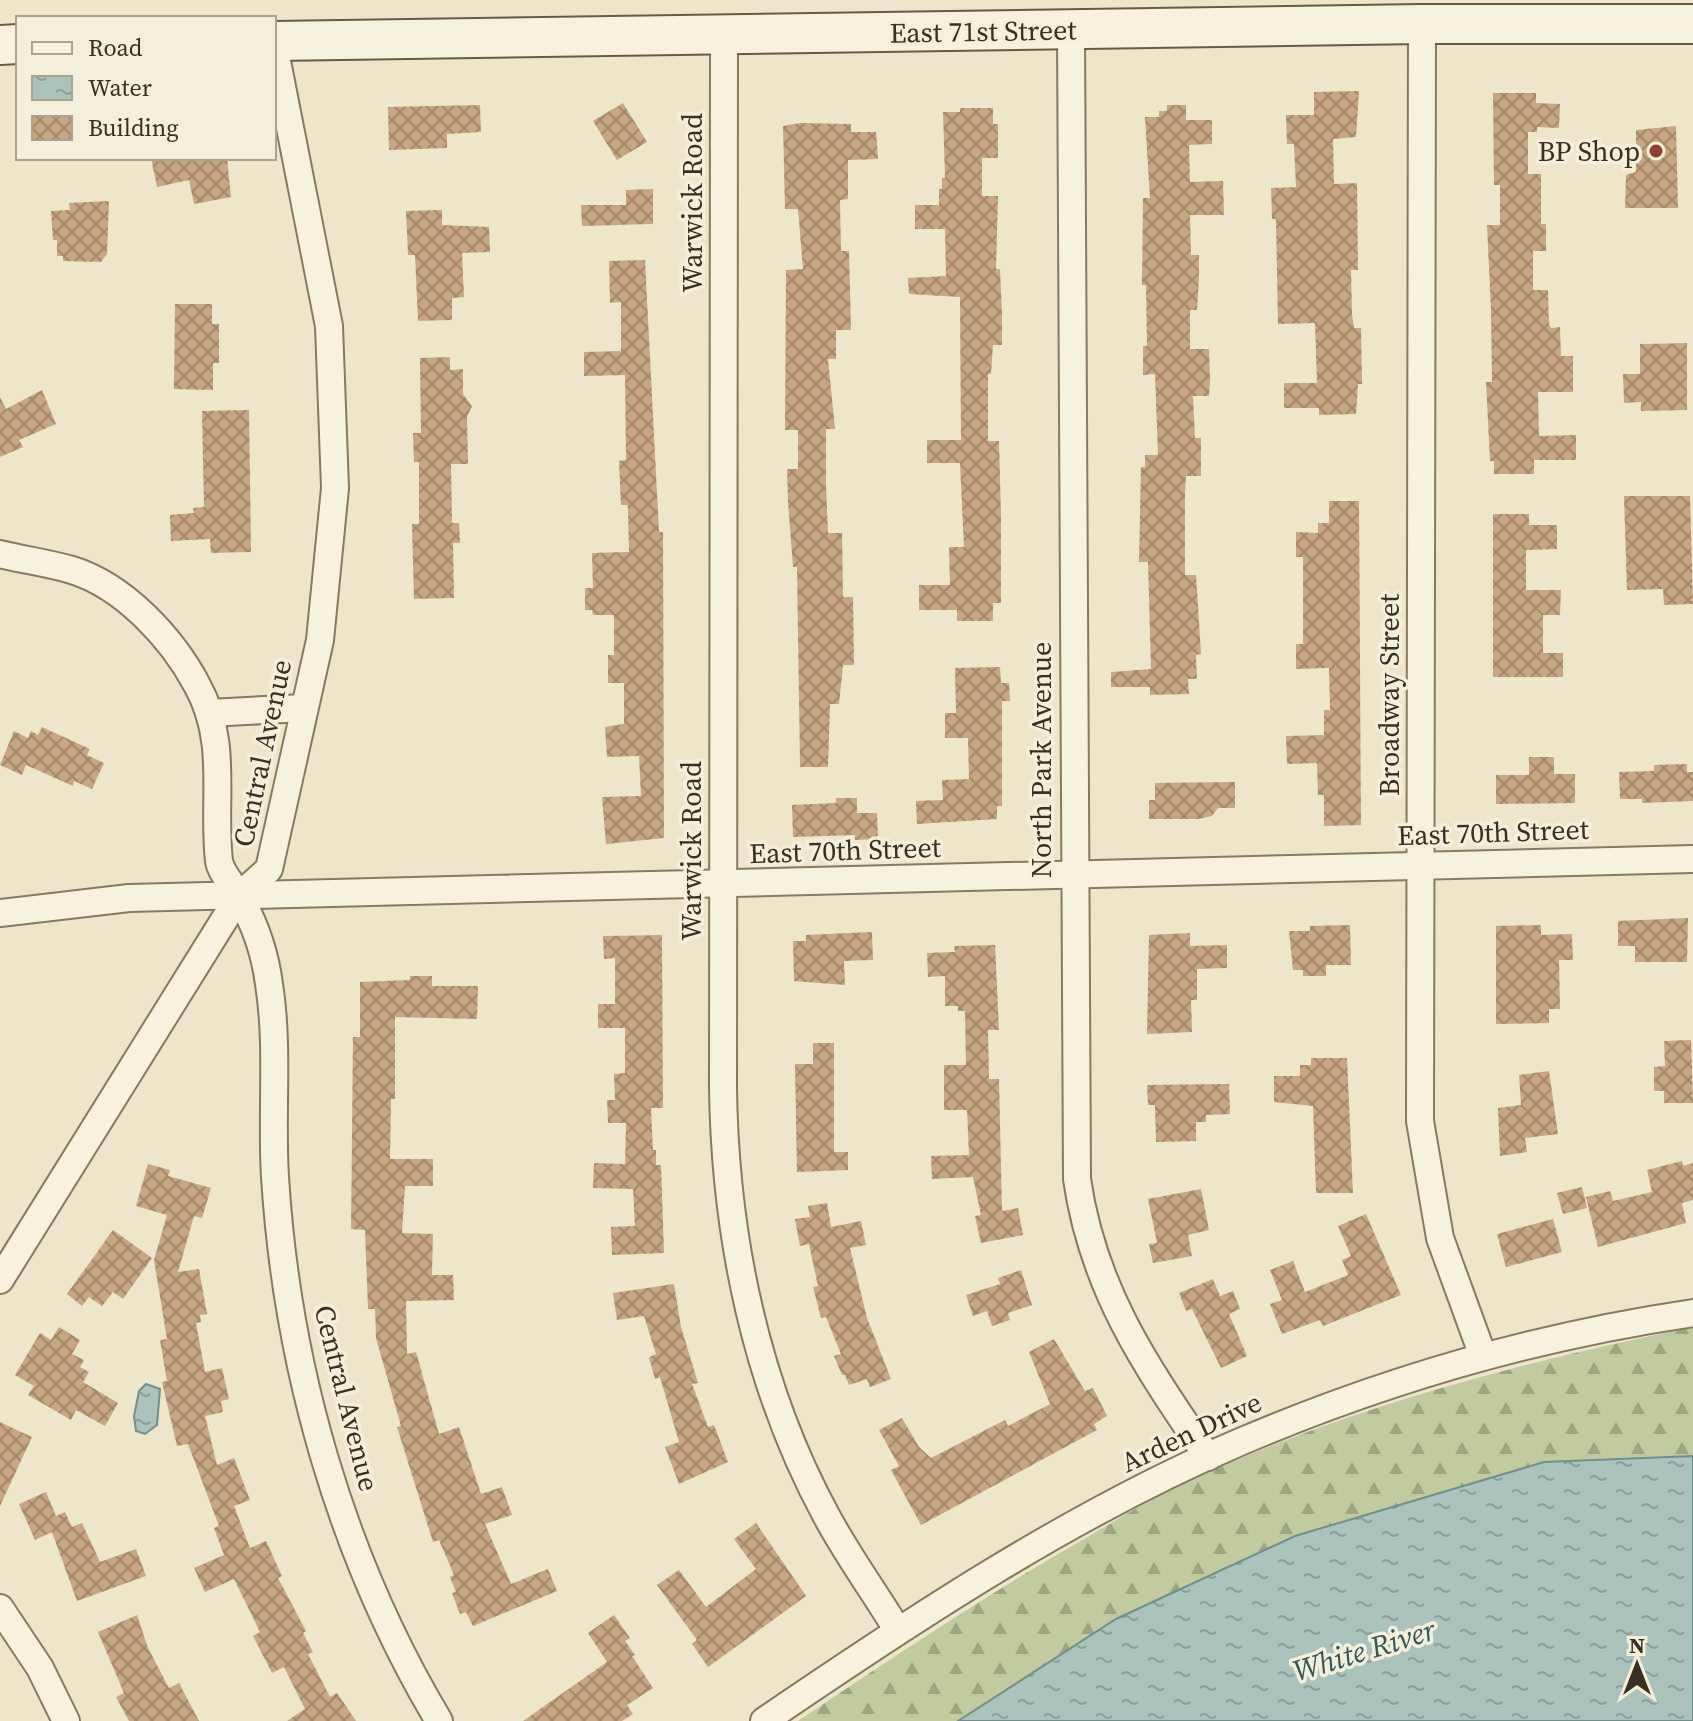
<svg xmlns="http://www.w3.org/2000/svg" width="1693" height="1721" viewBox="0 0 1693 1721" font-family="'Source Serif 4',serif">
<defs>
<pattern id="forest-firs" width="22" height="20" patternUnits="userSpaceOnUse" patternTransform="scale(2)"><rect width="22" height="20" fill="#c1cb9f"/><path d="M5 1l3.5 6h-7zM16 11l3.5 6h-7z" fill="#9ea581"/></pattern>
<pattern id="water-ripples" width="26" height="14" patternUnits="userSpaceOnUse" patternTransform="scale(2)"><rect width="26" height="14" fill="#abc2bd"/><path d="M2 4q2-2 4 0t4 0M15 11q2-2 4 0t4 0" fill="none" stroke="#8c9e99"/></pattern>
<pattern id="building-cross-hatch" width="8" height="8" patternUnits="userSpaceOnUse" patternTransform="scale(2)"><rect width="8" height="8" fill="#c8a683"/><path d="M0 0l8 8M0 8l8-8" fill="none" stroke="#a3886b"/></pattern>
</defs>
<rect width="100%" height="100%" fill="#ede6cb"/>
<path fill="url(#forest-firs)" d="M 1693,1327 L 1693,1456 L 1544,1462 L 1116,1619 L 958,1721 L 798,1721 C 892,1658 986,1595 1084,1539 C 1112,1523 1140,1505 1168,1491 C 1334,1411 1513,1364 1693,1327 Z"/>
<g fill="url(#water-ripples)" stroke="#71908b" stroke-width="2">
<polygon points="146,1384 160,1389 157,1425 145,1434 136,1431 134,1416 139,1391"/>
<polygon points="1693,1456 1693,1721 958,1721 1116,1619 1295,1536 1544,1462"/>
</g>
<g fill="url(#building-cross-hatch)">
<polygon points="1359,91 1356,137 1333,139 1334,184 1357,183 1358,270 1351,270 1352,314 1354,328 1361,328 1362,384 1358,384 1356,414 1319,415 1319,408 1284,408 1284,383 1317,383 1315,323 1278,324 1276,219 1272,219 1271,188 1296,187 1294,144 1287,144 1286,115 1314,115 1314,92"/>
<polygon points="1493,93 1536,93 1536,103 1560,104 1559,128 1537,127 1537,132 1528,132 1528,174 1541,174 1541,224 1546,224 1546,251 1533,251 1533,290 1548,290 1549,324 1551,328 1560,327 1561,356 1573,356 1573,392 1538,392 1539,436 1576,435 1576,460 1534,460 1534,474 1494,474 1494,461 1490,461 1486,382 1492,382 1491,309 1487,225 1500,225 1500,185 1494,185"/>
<polygon points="623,103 647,142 617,160 593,121"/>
<polygon points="480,105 481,132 447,134 447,148 389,150 388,107"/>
<polygon points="1167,105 1186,105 1186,120 1212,120 1212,144 1189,145 1190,182 1223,181 1224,215 1190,215 1191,255 1199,255 1199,279 1197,310 1190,310 1190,349 1209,349 1210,380 1209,396 1193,396 1195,438 1201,438 1201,476 1186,476 1185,492 1185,575 1196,575 1201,654 1196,655 1197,679 1188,679 1189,694 1150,695 1150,687 1111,687 1111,672 1151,669 1148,562 1139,562 1141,467 1145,467 1145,455 1158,455 1155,374 1143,375 1143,346 1147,346 1146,285 1142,285 1143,198 1150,198 1145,117 1159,117 1159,111 1167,111"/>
<polygon points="960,108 993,108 993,124 998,124 998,158 982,158 982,196 998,196 996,269 1000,269 1002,314 1002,345 993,345 991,374 988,374 988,441 999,441 1001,515 1001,603 993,603 993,621 957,621 957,610 919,610 919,585 950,585 949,547 964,547 960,463 927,463 927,440 961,440 960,297 909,294 908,278 946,276 945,229 915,229 915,205 939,205 939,189 942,189 942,178 945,178 943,112 960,112"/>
<polygon points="800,123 851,124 851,132 876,132 878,159 848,160 848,199 840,200 841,251 849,251 851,330 836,330 836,359 828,359 835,429 826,429 826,486 828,533 842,533 843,597 853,597 854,665 843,665 839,704 830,704 828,767 800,767 797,567 793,567 788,502 787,469 798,469 798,430 785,430 786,270 803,269 798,209 785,209 783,126"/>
<polygon points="1676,126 1678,208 1625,208 1626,175 1636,172 1636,130"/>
<polygon points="151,158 227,158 231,197 194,204 189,180 157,187"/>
<polygon points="653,189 653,224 582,226 581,205 626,205 626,190"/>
<polygon points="109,201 107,254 101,262 63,261 63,256 57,256 57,240 53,240 51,211 70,210 69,203"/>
<polygon points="442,210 442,225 489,227 490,252 462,253 464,297 452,298 452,320 418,321 415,255 408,255 406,211"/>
<polygon points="645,260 659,532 663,532 664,838 606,844 602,797 641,796 639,756 607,757 605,727 624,724 624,683 608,683 608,655 614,655 614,615 593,615 592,610 585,610 585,588 593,588 592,553 629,552 628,508 627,505 621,505 619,461 626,460 625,375 584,376 584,352 621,351 621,302 610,303 609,261"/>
<polygon points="175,304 212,304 212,324 219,324 219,363 213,363 213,390 174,389"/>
<polygon points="1687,343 1687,410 1641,411 1641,402 1624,403 1623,374 1640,374 1640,344"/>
<polygon points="450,357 450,370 463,369 463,394 472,406 467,417 468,464 451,464 452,523 459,523 460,543 453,543 454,598 414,599 412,524 419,524 419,462 414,462 413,433 421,433 420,358"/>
<polygon points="42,390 56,424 19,440 23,447 0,457 0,397 6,409"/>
<polygon points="249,410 251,552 211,553 210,539 171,541 170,515 194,513 193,508 204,507 202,411"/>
<polygon points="1624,496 1690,496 1693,604 1664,605 1663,589 1627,590"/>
<polygon points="1329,501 1359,501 1361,825 1324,826 1324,795 1318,795 1317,763 1287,764 1286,736 1324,735 1324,710 1330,710 1329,668 1296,669 1296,644 1303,644 1303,557 1296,557 1296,532 1318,533 1318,523 1329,523"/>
<polygon points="1493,514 1529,514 1529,525 1557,525 1557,549 1526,550 1526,590 1561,590 1560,615 1543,615 1543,653 1563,653 1563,677 1493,677"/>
<polygon points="1000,667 1001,683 1009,683 1010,701 1002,701 1002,806 997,806 997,819 917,824 916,801 943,800 942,780 969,779 968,738 945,738 945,713 956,713 955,668"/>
<polygon points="42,727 90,749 87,755 104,763 92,789 74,781 73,786 26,765 22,775 0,765 14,731 28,738 31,731 38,735"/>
<polygon points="1529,757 1554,757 1554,774 1575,774 1575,803 1496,804 1496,775 1529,775"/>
<polygon points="1687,764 1687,772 1693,772 1693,801 1642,803 1642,799 1620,799 1619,772 1654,771 1654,765"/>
<polygon points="1235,782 1235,808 1218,808 1212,816 1199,819 1149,819 1149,800 1155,800 1155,783"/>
<polygon points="836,798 857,798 857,813 877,813 878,839 855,840 855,835 793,837 792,805 836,803"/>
<polygon points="1688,918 1687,962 1635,962 1635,946 1618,946 1618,921"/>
<polygon points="1350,925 1351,965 1326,965 1326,976 1303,976 1303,970 1293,970 1289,931 1310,931 1310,926"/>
<polygon points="1541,925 1541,935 1572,934 1573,960 1559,960 1560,1009 1549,1009 1549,1023 1496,1024 1496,926"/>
<polygon points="872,932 873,960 844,961 845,985 794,981 793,941 806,941 806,935"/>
<polygon points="1190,933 1190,946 1227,945 1227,968 1197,969 1197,1000 1191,1000 1192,1032 1147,1034 1149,935"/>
<polygon points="662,935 663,1108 651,1108 653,1150 656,1150 656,1165 661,1165 664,1253 612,1255 611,1227 635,1226 633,1189 593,1188 594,1163 625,1164 626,1123 608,1123 607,1100 615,1100 614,1074 625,1073 625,1028 598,1028 598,1004 615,1004 615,958 604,959 603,936"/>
<polygon points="995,945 999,1030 988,1030 989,1079 999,1079 1002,1211 1018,1208 1023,1235 981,1243 975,1216 981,1215 973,1177 932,1179 931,1156 969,1155 967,1110 944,1110 944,1065 966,1065 965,1011 958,1011 958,1006 945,1006 945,976 928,977 927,953 955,952 954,946"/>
<polygon points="410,976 432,976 432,986 478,986 477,1019 395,1017 395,1099 391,1099 390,1159 433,1159 433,1186 405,1186 402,1233 433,1234 432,1275 453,1275 454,1300 406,1301 407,1354 416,1352 439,1434 459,1427 481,1494 502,1487 512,1515 485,1524 511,1584 548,1569 557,1591 473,1626 466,1612 460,1614 452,1593 456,1592 450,1577 454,1575 439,1540 433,1542 397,1427 401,1426 376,1338 375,1309 368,1309 365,1230 351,1229 353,1037 360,1037 360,982 410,980"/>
<polygon points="1691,1040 1693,1103 1664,1103 1664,1091 1654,1091 1654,1067 1665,1066 1664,1041"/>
<polygon points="813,1043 834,1043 834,1152 848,1152 848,1170 797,1172 795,1064 813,1064"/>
<polygon points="1311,1058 1347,1058 1353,1193 1316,1193 1313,1106 1274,1102 1274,1076 1300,1076 1300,1065 1311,1065"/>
<polygon points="1549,1071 1558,1134 1525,1138 1527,1152 1500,1156 1498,1108 1521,1105 1519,1075"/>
<polygon points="1229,1084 1230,1114 1206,1115 1206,1122 1196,1122 1196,1141 1156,1142 1155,1105 1148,1105 1147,1085"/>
<polygon points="1682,1161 1683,1166 1693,1163 1693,1200 1682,1203 1686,1223 1598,1247 1586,1197 1610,1191 1613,1201 1652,1192 1647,1170"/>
<polygon points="148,1164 170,1170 168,1176 211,1188 202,1218 194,1216 178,1272 199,1269 207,1314 200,1315 201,1322 196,1323 205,1372 222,1368 229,1399 221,1401 223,1412 205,1416 217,1465 234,1458 250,1500 234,1506 250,1548 266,1541 282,1576 278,1578 306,1631 303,1633 313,1652 308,1654 330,1697 337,1693 356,1721 287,1721 305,1709 284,1667 272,1673 253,1636 260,1632 234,1579 205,1592 194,1568 224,1555 214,1528 219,1526 188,1444 177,1446 162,1382 167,1381 160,1340 167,1339 154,1260 167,1215 136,1206"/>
<polygon points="1582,1187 1587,1208 1563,1214 1557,1193"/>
<polygon points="1201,1189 1209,1230 1188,1235 1192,1256 1153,1263 1149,1244 1157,1243 1148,1199"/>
<polygon points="827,1203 831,1227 861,1221 866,1245 850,1248 867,1318 891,1379 870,1387 867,1379 849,1385 845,1375 842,1375 834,1356 841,1354 826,1317 821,1318 813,1287 818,1286 809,1244 800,1246 795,1219 810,1217 808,1206"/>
<polygon points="1366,1214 1401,1295 1323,1326 1320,1320 1282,1334 1270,1304 1282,1300 1270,1270 1293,1261 1305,1292 1348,1275 1342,1260 1351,1256 1338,1226"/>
<polygon points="1553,1219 1562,1252 1506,1267 1497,1234"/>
<polygon points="113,1230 152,1258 123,1299 113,1292 102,1306 89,1297 82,1306 67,1294"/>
<polygon points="1021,1270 1032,1305 1008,1313 1010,1320 992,1326 987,1311 973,1316 966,1295 1000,1284 998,1278"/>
<polygon points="1213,1279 1220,1296 1233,1291 1240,1309 1229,1314 1247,1356 1221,1368 1192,1309 1186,1311 1179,1293"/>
<polygon points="674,1284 681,1327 698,1383 692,1384 708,1427 714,1425 728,1462 679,1484 665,1447 679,1442 660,1377 655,1379 649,1357 656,1354 644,1316 617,1320 613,1293"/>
<polygon points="59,1327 80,1340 72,1354 84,1360 80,1367 89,1372 83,1382 118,1403 105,1426 76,1410 71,1420 28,1395 34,1386 15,1375 40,1333 51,1340"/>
<polygon points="1054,1339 1085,1391 1093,1388 1107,1416 1094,1424 1097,1430 921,1525 891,1470 899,1466 879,1430 902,1418 919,1447 931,1458 1005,1420 1008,1426 1050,1404 1029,1352"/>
<polygon points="0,1422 32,1437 0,1506"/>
<polygon points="46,1492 56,1516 65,1512 72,1527 82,1523 100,1562 136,1549 146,1576 77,1601 52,1532 35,1540 19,1504"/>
<polygon points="756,1523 806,1596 708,1667 692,1644 697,1640 657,1585 679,1570 706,1607 756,1569 734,1539"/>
<polygon points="137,1615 148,1648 169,1688 179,1683 199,1721 129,1721 116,1697 124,1693 98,1632"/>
<polygon points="614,1615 630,1638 625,1641 635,1655 632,1656 653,1688 627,1705 633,1714 622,1721 523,1721 607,1662 588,1633"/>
</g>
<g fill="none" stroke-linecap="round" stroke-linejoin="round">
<g stroke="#897960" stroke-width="30">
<g id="minor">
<polyline points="1422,24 1420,1121 1440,1238 1483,1356"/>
<path d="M 1071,30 L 1077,1179 C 1093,1290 1146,1366 1208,1457"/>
<path d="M 724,34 L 723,1088 C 725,1236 756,1387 827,1517 C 848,1556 875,1593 898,1631"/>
<path d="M 0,554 C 24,560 48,563 72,570 C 124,586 172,638 197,685 C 229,742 212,800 219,861 C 221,873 233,885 239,896 C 254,922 265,953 269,984 C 279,1047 271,1113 275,1177 C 287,1367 341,1557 439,1721"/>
<polyline points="209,713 303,708"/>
<polyline points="0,913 129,898 1693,859"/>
<polyline points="0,1280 239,896 269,869 320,640 335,488 329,326 274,46"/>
<polyline points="0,1608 40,1668 66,1721"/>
<path d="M 764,1721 C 915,1618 1072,1514 1240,1442 C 1385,1380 1537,1336 1693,1313"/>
</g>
</g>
<g stroke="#6b5a43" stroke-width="42">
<g id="secondary">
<polyline points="274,41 1422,24 1693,24"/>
<polyline points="0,45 18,44"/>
</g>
</g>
<use href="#minor" stroke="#f7f2de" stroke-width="26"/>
<use href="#secondary" stroke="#f7f2de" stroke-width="38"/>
</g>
<circle fill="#943b33" stroke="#f4efda" stroke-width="3" cx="1656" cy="151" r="8"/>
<g text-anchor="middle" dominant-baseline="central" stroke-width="7" stroke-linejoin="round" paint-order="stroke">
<g font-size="28" fill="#3a3022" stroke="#f4efda">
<text transform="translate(983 31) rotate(-1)">East 71st Street</text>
<text transform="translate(692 203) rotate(-90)">Warwick Road</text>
<text transform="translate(1389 695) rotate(-90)">Broadway Street</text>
<text transform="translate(262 753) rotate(-78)">Central Avenue</text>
<text transform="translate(1041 760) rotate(-90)">North Park Avenue</text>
<text transform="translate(1493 832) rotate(-2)">East 70th Street</text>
<text transform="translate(845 850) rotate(-2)">East 70th Street</text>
<text transform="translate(691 851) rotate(-90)">Warwick Road</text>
<text transform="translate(347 1398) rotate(76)">Central Avenue</text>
<text transform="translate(1191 1432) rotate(-25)">Arden Drive</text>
</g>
<g font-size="28" fill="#3a3022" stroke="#f4efda" text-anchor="end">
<text x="1640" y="151">BP Shop</text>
</g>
<g font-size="30" font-style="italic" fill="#325859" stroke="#f4efda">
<text transform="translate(1364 1650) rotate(-17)">White River</text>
</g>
</g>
<rect x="16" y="16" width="260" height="144" fill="#f4efda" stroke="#aaa390" stroke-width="2"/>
<rect x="32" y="42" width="40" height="12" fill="#f7f2de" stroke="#aaa390" stroke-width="2"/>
<text x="88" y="56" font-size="24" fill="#3a3022">Road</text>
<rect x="32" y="76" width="40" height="24" fill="url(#water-ripples)" stroke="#aaa390" stroke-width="2"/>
<text x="88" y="96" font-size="24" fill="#3a3022">Water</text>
<rect x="32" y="116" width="40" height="24" fill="url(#building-cross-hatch)" stroke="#aaa390" stroke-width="2"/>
<text x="88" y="136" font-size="24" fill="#3a3022">Building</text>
<g transform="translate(1637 1665)" stroke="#f4efda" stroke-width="6" paint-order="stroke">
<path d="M0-6L14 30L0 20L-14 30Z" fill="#3a3022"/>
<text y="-12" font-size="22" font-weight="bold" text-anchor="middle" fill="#3a3022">N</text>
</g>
</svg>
